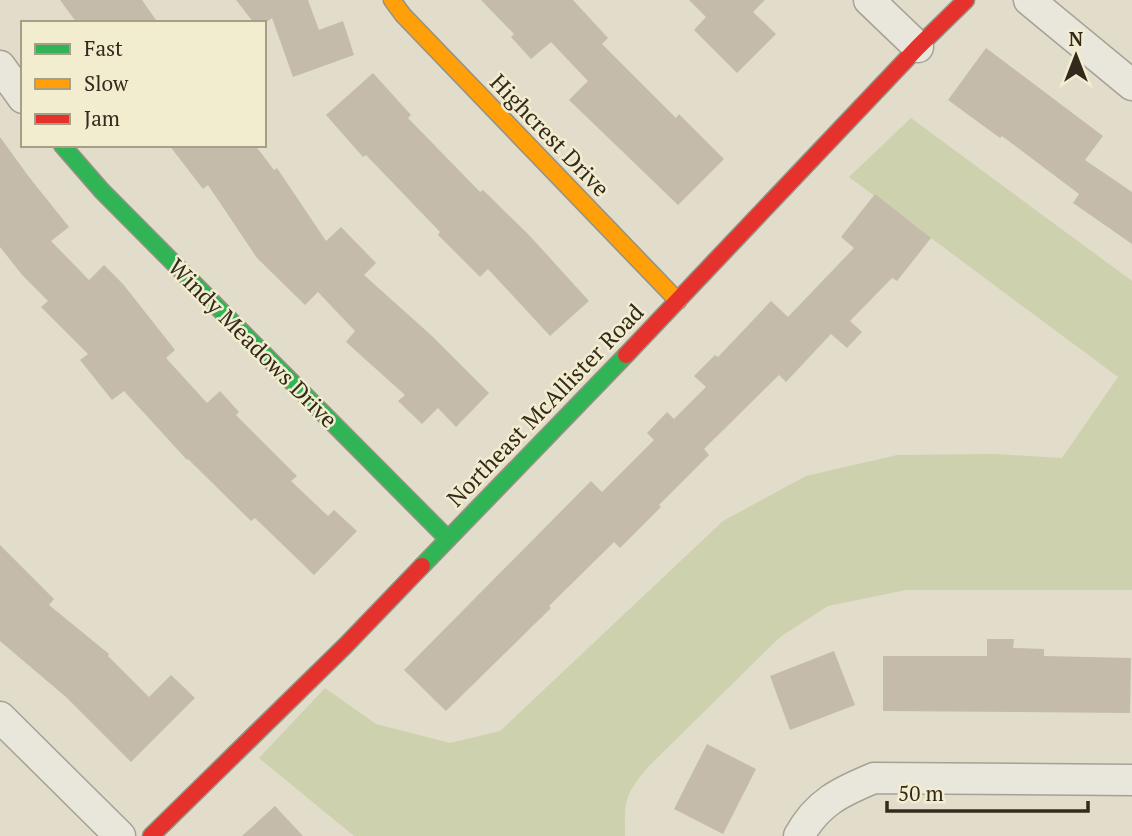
<svg xmlns="http://www.w3.org/2000/svg" width="1132" height="836" viewBox="0 0 1132 836" font-family="'PT Serif',serif">
<rect width="100%" height="100%" fill="#e1ddca"/>
<path fill="#cdd1ad" d="M 911,118 L 1132,281 L 1132,590 L 906,590 L 828,606 L 780,637 L 648,767 C 624,796 625,799 625,836 L 354,836 L 259,758 L 325,688 L 376,724 L 450,743 L 500,731 L 723,521 L 806,476 L 897,455 L 994,454 L 1062,458 L 1118,377 L 849,177 Z"/>
<g fill="#c4bbab">
<polygon points="60,0 142,0 158,23 77,23"/>
<polygon points="236,0 308,0 319,30 343,21 354,55 293,77 272,18 264,24 254,23"/>
<polygon points="481,0 573,0 608,38 602,44 676,118 679,114 724,159 678,205 569,100 588,81 551,42 531,59 511,37 514,34"/>
<polygon points="689,0 765,0 753,12 776,34 737,73 694,30 706,17"/>
<polygon points="986,48 1103,136 1085,160 1132,192 1132,244 1073,203 1079,194 1002,136 1000,138 948,100"/>
<polygon points="373,73 411,115 408,118 480,192 483,190 529,235 589,301 550,336 488,269 480,277 438,235 440,232 366,155 363,157 326,115"/>
<polygon points="0,137 29,177 69,227 51,241 89,280 104,265 123,284 175,350 166,358 207,403 220,391 239,412 236,415 297,476 291,481 328,516 334,510 357,531 314,575 255,518 251,521 188,459 187,460 124,391 112,400 80,360 88,354 41,307 48,301 23,276 0,247"/>
<polygon points="169,145 255,145 274,170 277,168 326,241 341,227 376,263 364,275 432,336 489,393 456,427 438,408 422,424 398,401 405,395 346,342 355,331 318,292 305,305 257,258 208,185 203,189"/>
<polygon points="875,194 931,238 897,281 892,278 850,321 862,332 847,348 831,334 786,382 779,375 704,449 709,455 659,505 661,507 620,548 614,542 549,606 551,608 446,711 404,670 591,481 602,492 654,440 647,433 667,412 674,419 706,387 694,376 715,355 718,357 771,301 788,317 854,248 841,237"/>
<polygon points="0,545 54,599 49,605 109,654 108,656 149,697 171,675 195,698 131,762 66,697 0,641"/>
<polygon points="987,639 1014,639 1013,648 1044,649 1044,656 1131,658 1130,713 883,711 883,656 987,656"/>
<polygon points="834,651 855,705 790,730 770,676"/>
<polygon points="707,744 756,769 723,834 674,809"/>
<polygon points="275,806 303,836 242,836"/>
</g>
<g fill="none" stroke-linecap="round" stroke-linejoin="round">
<g stroke="#a6a194" stroke-width="33">
<g id="street">
<polyline points="869,0 918,47"/>
<polyline points="1029,0 1132,85"/>
<polyline points="0,66 23,98"/>
<polyline points="0,717 120,836"/>
<path d="M 799,836 C 817,803 840,792 874,778 L 1132,780"/>
</g>
</g>
<g stroke="#959183" stroke-width="19">
<g id="fast">
<polyline points="62,145 102,191 447,538"/>
<polyline points="422,566 626,355"/>
</g>
</g>
<g stroke="#959183" stroke-width="19">
<polyline id="slow" points="392,0 403,15 678,301"/>
</g>
<g stroke="#959183" stroke-width="19">
<g id="jam">
<polyline points="626,355 918,47 966,0"/>
<polyline points="151,836 346,645 422,566"/>
</g>
</g>
<use href="#street" stroke="#e9e6db" stroke-width="30"/>
<use href="#fast" stroke="#30b455" stroke-width="16"/>
<use href="#slow" stroke="#ff9f0a" stroke-width="16"/>
<use href="#jam" stroke="#e5322d" stroke-width="16"/>
</g>
<g text-anchor="middle" dominant-baseline="central" stroke-width="5" stroke-linejoin="round" paint-order="stroke">
<g font-size="23" fill="#332a1d" stroke="#f3edcf">
<text transform="translate(550 135) rotate(46)">Highcrest Drive</text>
<text transform="translate(253 343) rotate(45)">Windy Meadows Drive</text>
<text transform="translate(545 405) rotate(-46)">Northeast McAllister Road</text>
</g>
</g>
<rect x="21" y="21" width="245" height="126" fill="#f3edcf" stroke="#a69f88" stroke-width="2"/>
<rect x="35" y="44" width="35" height="10" fill="#30b455" stroke="#a69f88" stroke-width="2"/>
<text x="84" y="56" font-size="21" fill="#332a1d">Fast</text>
<rect x="35" y="79" width="35" height="10" fill="#ff9f0a" stroke="#a69f88" stroke-width="2"/>
<text x="84" y="91" font-size="21" fill="#332a1d">Slow</text>
<rect x="35" y="114" width="35" height="10" fill="#e5322d" stroke="#a69f88" stroke-width="2"/>
<text x="84" y="126" font-size="21" fill="#332a1d">Jam</text>
<g transform="translate(1076 56)" stroke="#f3edcf" stroke-width="5" paint-order="stroke">
<path d="M0-5L12 26L0 18L-12 26Z" fill="#332a1d"/>
<text y="-10" font-size="19" font-weight="bold" text-anchor="middle" fill="#332a1d">N</text>
</g>
<path d="M887 801v10h201v-10" fill="none" stroke="#332a1d" stroke-width="3.5"/>
<text x="898" y="801" font-size="21" fill="#332a1d" stroke="#f3edcf" stroke-width="5" paint-order="stroke">50 m</text>
</svg>
